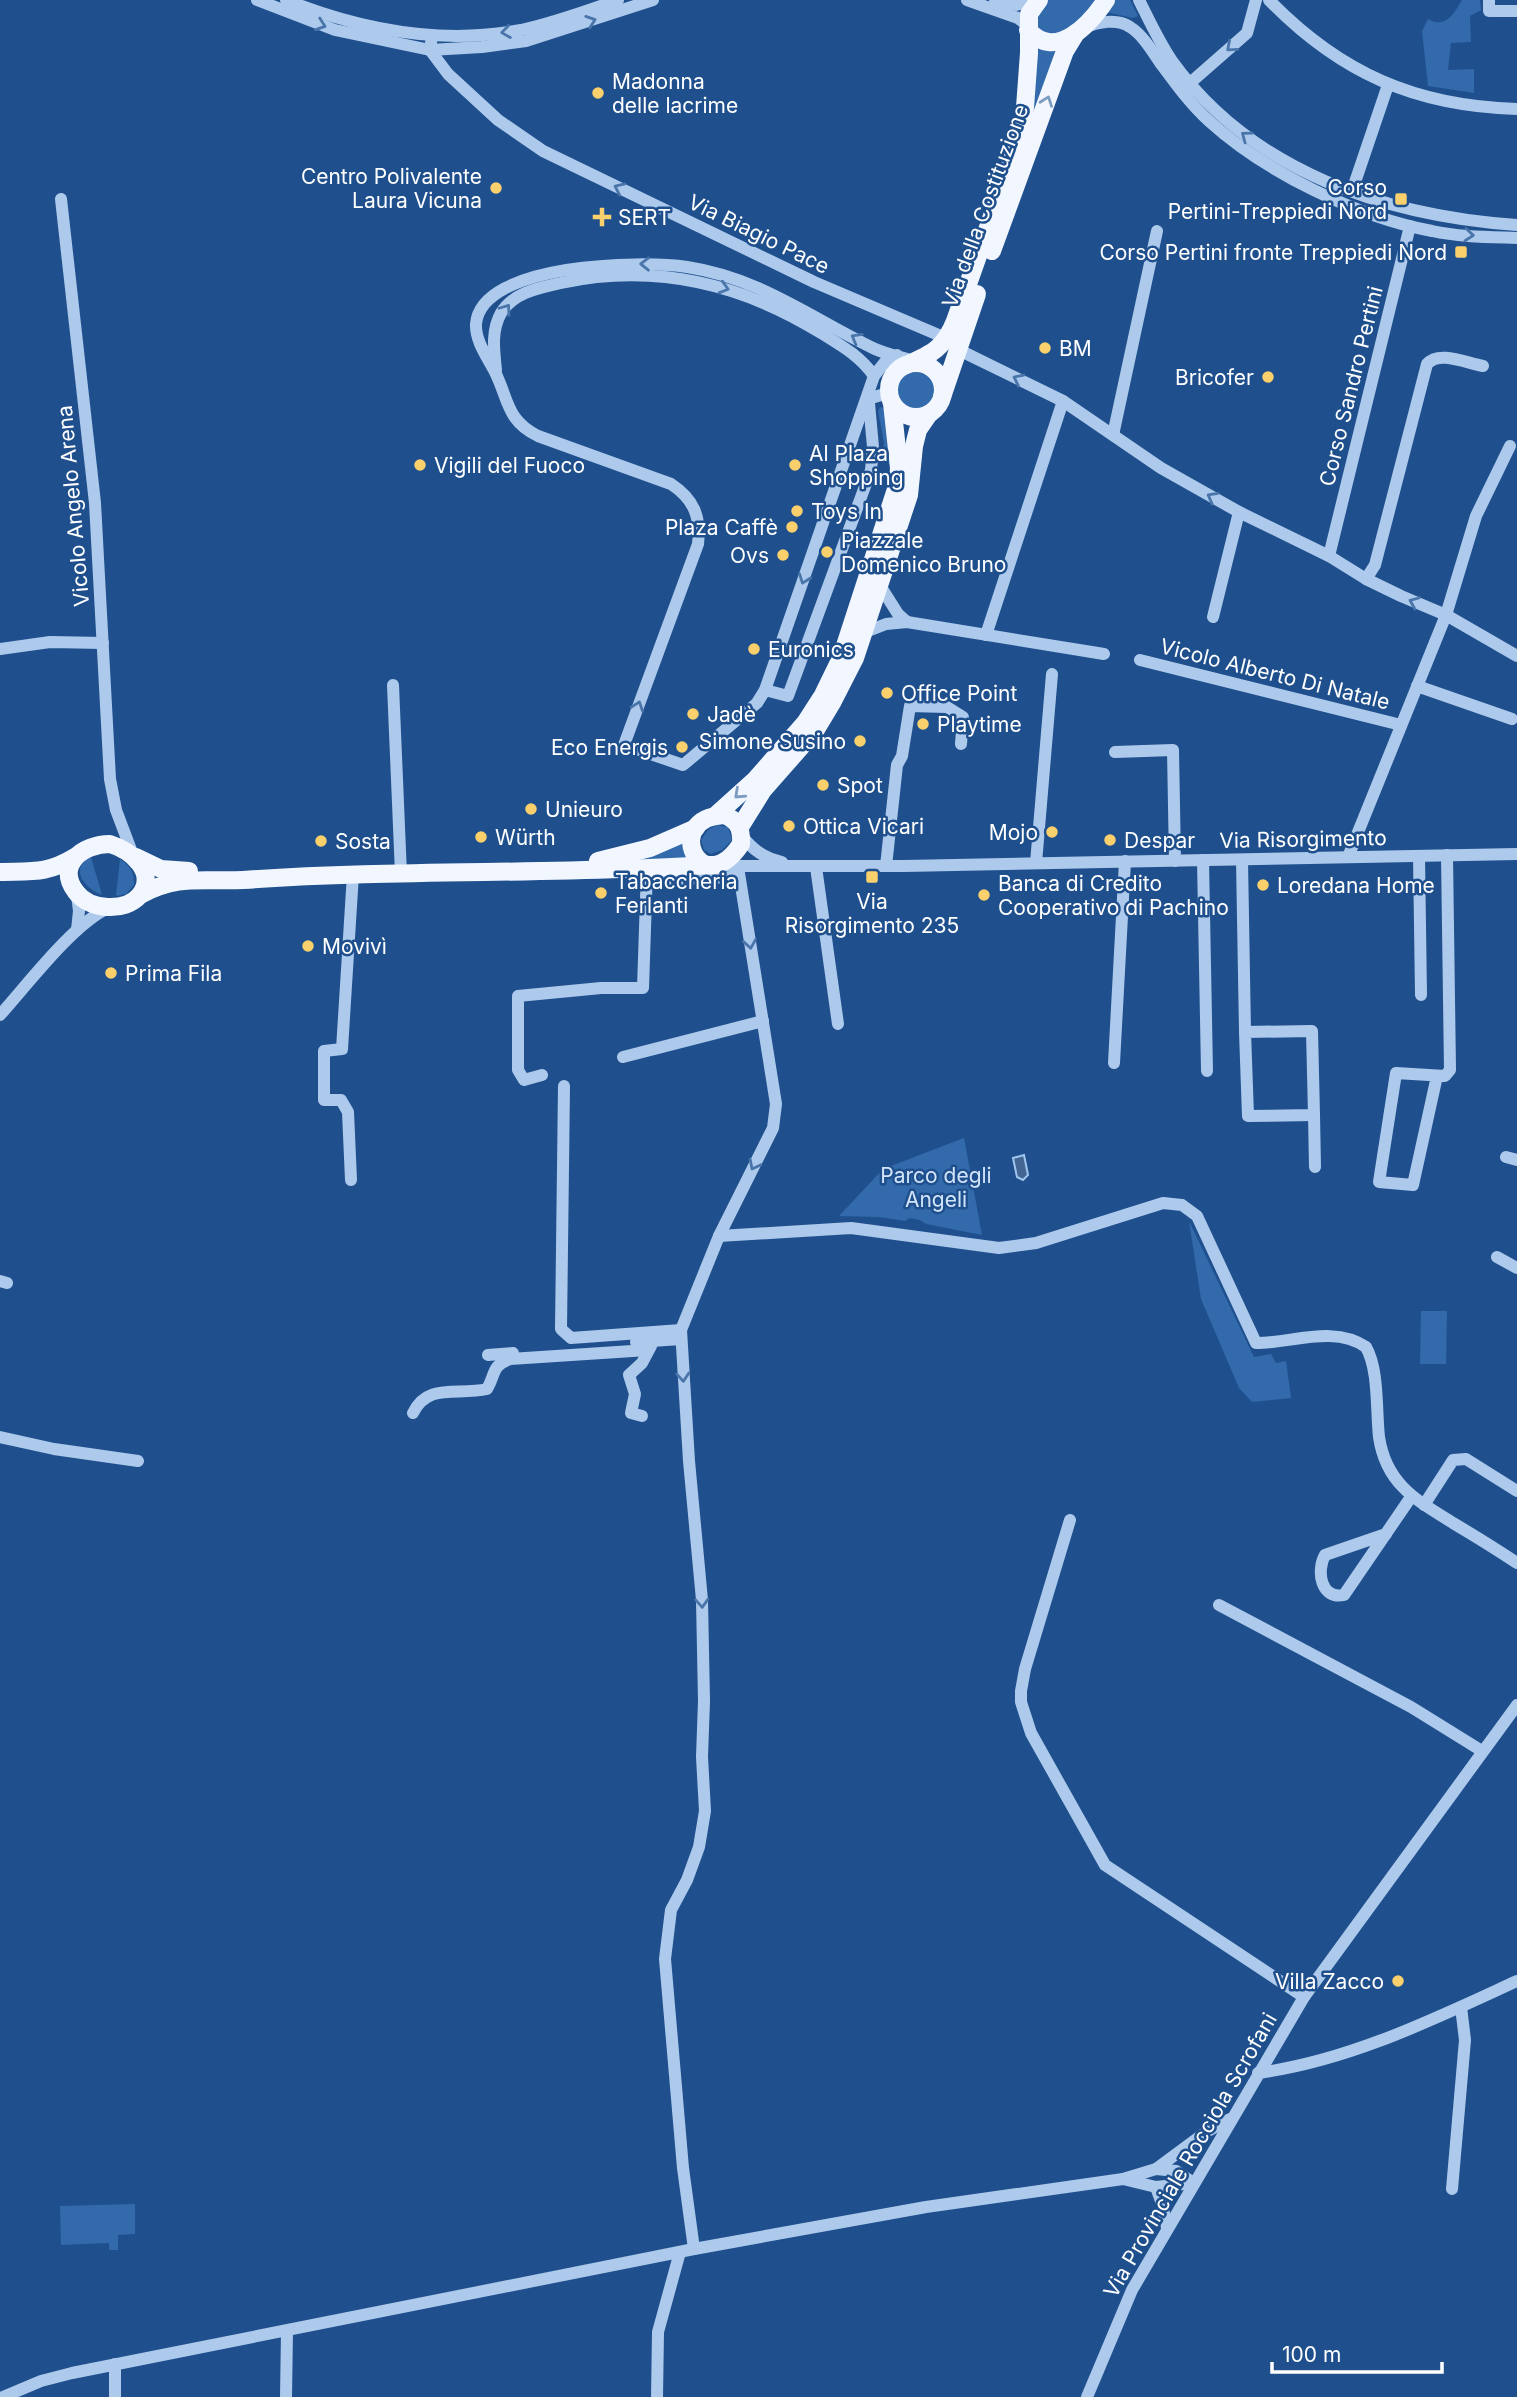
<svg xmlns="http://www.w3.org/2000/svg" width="1517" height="2397" viewBox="0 0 1517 2397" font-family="Inter,sans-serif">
<rect width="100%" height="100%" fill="#1f508d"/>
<g fill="#326aab">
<polygon points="1049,0 1099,0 1070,29 1050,35 1037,28 1035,13"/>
<polygon points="1112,0 1130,0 1138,16 1133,18 1105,12"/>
<path d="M 1462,0 L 1480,0 L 1481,10 L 1470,16 L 1471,42 L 1451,43 L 1448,70 L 1474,69 L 1474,93 L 1428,86 L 1422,31 L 1428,19 C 1445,29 1454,14 1462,0 Z"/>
<polygon points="1036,45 1059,48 1030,119"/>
<circle cx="916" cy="391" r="19"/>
<polygon points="880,407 884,408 894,466 880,459 884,443 878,411"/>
<polygon points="717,825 728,827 732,840 722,850 711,854 704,850 701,840 708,830"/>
<polygon points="683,841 688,858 633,861"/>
<path d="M 91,857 L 102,895 C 85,889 68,868 91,857 Z"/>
<path d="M 120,859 C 131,867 134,872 134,885 L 126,894 L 116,896 Z"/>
<polygon points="964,1138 982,1235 926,1224 920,1220 910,1218 905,1221 879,1217 839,1216 883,1169"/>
<polygon points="1189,1221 1254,1357 1271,1354 1276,1363 1286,1361 1291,1398 1252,1402 1239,1388 1201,1299"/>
<polygon points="1421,1311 1447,1311 1446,1364 1420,1364"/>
<polygon points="135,2204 135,2234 118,2235 118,2250 109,2250 109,2243 61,2245 60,2206"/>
</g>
<polygon fill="#436692" stroke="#a0c5ee" stroke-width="2" points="1024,1155 1028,1175 1023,1180 1017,1177 1013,1158"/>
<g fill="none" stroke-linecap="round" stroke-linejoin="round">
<g stroke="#adcaec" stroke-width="12">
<polyline points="257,0 335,30 430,50 482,47 526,41 653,0"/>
<path d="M 286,0 C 361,30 441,45 521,30 C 554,23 586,11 618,0"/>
<polyline points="967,0 1018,18 1028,26"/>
<polyline points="995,0 1016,5 1036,0"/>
<path d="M 1139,0 C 1149,20 1159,42 1172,61 C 1252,172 1386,216 1517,225"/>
<path d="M 1269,0 C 1340,73 1415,106 1517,109"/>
<polyline points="1489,0 1489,11 1517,11"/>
<path d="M 1084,28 C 1098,22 1117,18 1130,27 C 1143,35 1152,51 1161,64 C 1175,83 1191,105 1209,121 C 1265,172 1357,217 1432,231 C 1460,237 1489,237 1517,238"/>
<polyline points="432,36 430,50 448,74 498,120 543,151 814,282 948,339"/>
<polyline points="1190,83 1247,33 1256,0"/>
<polyline points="1352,191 1388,85"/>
<polyline points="61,199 95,503 110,779 116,810 133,855"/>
<polyline points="959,350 1063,401 1161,468 1239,512 1329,556 1366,579 1401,596 1446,615 1517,656"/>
<path d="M 897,355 L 885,362 L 874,376 L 765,690 L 757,703 L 683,765 L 624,745 L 698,544 C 701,517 694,499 671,484 L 538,436 C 506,420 509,400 495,372 C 488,358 475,341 476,324 C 481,263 642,260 687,267 C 760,278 811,318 875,349 C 888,355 903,357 916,362"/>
<path d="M 496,370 C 494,350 491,331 501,313 C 514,292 539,288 561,283 C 654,263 742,284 821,333 C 842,346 860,356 874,376"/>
<polyline points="868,399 881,395 889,396"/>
<polyline points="1113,435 1157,231"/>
<polyline points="1329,556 1410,226"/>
<path d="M 1366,579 L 1375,565 L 1427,364 C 1439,350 1466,363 1483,366"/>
<polyline points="879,584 898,614 907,622"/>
<polyline points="1213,617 1239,512"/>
<polyline points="863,633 886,624 907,622 1104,654"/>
<polyline points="986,635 1063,401"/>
<polyline points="0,649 50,642 103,643"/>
<polyline points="1140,660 1401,725"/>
<polyline points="393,685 401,874"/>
<polyline points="1417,686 1512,719"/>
<polyline points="765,690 788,696 871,470 873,447 869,403"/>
<polyline points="1115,752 1173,750 1175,861"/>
<path d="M 742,836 C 753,850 764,858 782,862"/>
<polyline points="1419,856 1421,995"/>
<polyline points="1348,857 1446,615 1476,516 1510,446"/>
<polyline points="1203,860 1207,1071"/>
<polyline points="1242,860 1245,1032 1312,1031 1314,1115 1248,1116 1245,1032"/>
<polyline points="1036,863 1052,674"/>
<polyline points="730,866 904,866 1517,854"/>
<polyline points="886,866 897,765 902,756 910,706 947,707 963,717 961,744"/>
<polyline points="816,867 838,1024"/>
<polyline points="647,880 739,877"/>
<polyline points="77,930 79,911 77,895"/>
<path d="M 0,1015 C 28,984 72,925 108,908"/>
<polyline points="623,1057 763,1021"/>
<polyline points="1114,1063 1125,861"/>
<polyline points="542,1075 524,1080 518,1070 518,996 601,988 643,988 647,869"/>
<polyline points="1437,1076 1413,1185 1379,1182 1396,1073 1445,1076 1450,1070 1447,855"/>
<polyline points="564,1086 561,1329 571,1338 681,1330"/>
<polyline points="1314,1115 1315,1167"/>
<polyline points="1506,1157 1517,1160"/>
<polyline points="351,1180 348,1112 341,1100 324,1100 324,1051 342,1049 353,874"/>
<path d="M 719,1236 L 851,1228 L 999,1248 L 1036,1243 L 1163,1203 L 1182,1205 L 1197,1216 L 1256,1343 C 1292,1343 1334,1325 1366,1347 C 1379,1370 1376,1410 1379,1437 C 1386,1484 1416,1500 1453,1523 C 1475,1536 1496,1549 1517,1563"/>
<polyline points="1497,1257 1517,1268"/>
<polyline points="0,1281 7,1283"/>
<polyline points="636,1342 681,1339"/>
<polyline points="488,1355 513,1353"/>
<path d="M 413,1413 C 428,1382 458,1396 487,1389 C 496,1374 491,1366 510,1359 L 648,1350"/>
<polyline points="642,1416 631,1413 635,1394 629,1375 642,1363 651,1346"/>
<polyline points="0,1437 54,1449 138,1461"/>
<polyline points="1424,1505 1453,1460 1466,1459 1517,1491"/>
<polyline points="1070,1520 1025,1669 1021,1691 1021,1702 1031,1733 1105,1865 1304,1997"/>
<path d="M 1386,1534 L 1325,1555 C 1316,1571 1321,1600 1344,1595 L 1411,1497"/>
<polyline points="1219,1605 1411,1707 1482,1751"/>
<path d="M 1258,2073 C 1349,2061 1434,2019 1517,1981"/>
<polyline points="1156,2169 1176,2171 1193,2183"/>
<polyline points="1123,2179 1156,2187 1162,2204 1167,2228"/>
<polyline points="1156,2187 1193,2183"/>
<polyline points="1452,2189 1465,2040 1461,2007"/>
<polyline points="694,2249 683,2168 665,1959 671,1910 687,1880 699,1847 705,1811 702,1757 704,1701 702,1600 689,1461 681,1330 719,1236 773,1128 776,1104 738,867"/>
<polyline points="3,2397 41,2381 72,2373 694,2249 926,2207 1123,2179 1156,2169 1206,2132 1230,2119"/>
<polyline points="115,2397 115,2364"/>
<polyline points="286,2397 287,2331"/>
<polyline points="657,2397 658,2332 680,2252"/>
<polyline points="1087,2397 1132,2290 1304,1997 1517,1705"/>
</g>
<g stroke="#f2f7ff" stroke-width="18">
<path d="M 1028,30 C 1056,62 1090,24 1106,0"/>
<polyline points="992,251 1065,51 1076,33"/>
<circle cx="916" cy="390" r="27"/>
<path d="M 904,366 C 931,354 944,349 955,321 L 1021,134 L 1024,121 L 1029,53 L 1029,14 L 1039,0"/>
<polyline points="942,397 977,294"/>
<path d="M 724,815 C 738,820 742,829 741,844 C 701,904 661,818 724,815 Z"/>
<polyline points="715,816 755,780 776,756 805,723 823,695 841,658 898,483 899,468 892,403"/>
<polyline points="740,827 763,790 815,731 833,701 855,658 909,495 914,446 918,430 929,414"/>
<path d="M 110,844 C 130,850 158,872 140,895 C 125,913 89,910 76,892 C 55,865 83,844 110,844 Z"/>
<polyline points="136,857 161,869 189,871"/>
<polyline points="598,861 650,848 696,828"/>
<path d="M 0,872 C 32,871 47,874 75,857"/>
<path d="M 140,895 C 179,874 202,882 243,880 C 399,869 555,875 710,865"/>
</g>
</g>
<defs><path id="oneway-chevron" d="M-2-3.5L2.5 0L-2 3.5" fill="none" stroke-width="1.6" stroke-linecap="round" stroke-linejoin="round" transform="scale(1.75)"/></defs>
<g stroke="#4a75aa">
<use href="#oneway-chevron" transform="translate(591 21) rotate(-19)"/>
<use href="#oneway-chevron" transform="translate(321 25) rotate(19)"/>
<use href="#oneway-chevron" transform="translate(506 32) rotate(172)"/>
<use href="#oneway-chevron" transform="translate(1231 47) rotate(139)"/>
<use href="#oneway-chevron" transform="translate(1246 136) rotate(-143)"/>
<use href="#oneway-chevron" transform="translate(619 188) rotate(-155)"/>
<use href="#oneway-chevron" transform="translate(1469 235) rotate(5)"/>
<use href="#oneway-chevron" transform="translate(645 264) rotate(-179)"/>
<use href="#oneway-chevron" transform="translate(724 288) rotate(16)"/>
<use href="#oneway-chevron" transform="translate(506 309) rotate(-54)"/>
<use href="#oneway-chevron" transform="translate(856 338) rotate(-150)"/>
<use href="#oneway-chevron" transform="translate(1018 379) rotate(-154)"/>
<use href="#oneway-chevron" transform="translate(1212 497) rotate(-151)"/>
<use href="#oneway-chevron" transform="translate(804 579) rotate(110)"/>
<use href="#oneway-chevron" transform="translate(1414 602) rotate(-157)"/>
<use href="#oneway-chevron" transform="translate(638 706) rotate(-71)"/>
<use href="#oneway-chevron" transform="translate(750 944) rotate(81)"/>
<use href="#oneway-chevron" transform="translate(754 1165) rotate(117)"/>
<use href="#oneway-chevron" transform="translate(683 1377) rotate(86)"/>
<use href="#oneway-chevron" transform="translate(702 1603) rotate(87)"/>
</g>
<g stroke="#7e9bc0">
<use href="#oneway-chevron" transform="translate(1047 101) rotate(-70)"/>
<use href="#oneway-chevron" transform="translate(739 794) rotate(137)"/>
</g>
<g fill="#fad06c" stroke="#1f508d" stroke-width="2.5">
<circle cx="598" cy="93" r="7"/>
<circle cx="496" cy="188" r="7"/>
<rect x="1394" y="192" width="14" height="14" rx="3.5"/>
<path d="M598.5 206.5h7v7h7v7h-7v7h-7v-7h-7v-7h7z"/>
<rect x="1454" y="245" width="14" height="14" rx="3.5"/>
<circle cx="1045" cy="348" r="7"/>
<circle cx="1268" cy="377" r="7"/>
<circle cx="420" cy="465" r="7"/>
<circle cx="795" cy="465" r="7"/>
<circle cx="797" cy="511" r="7"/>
<circle cx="792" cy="527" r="7"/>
<circle cx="827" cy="552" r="7"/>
<circle cx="783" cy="555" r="7"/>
<circle cx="754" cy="649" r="7"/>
<circle cx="887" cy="693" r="7"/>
<circle cx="693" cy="714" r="7"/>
<circle cx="923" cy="724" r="7"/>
<circle cx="860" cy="741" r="7"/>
<circle cx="682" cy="747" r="7"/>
<circle cx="823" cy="785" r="7"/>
<circle cx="531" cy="809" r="7"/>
<circle cx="789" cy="826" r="7"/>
<circle cx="1052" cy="832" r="7"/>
<circle cx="481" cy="837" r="7"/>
<circle cx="1110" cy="840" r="7"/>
<circle cx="321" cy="841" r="7"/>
<rect x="865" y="870" width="14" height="14" rx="3.5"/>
<circle cx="1263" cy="885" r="7"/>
<circle cx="601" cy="893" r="7"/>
<circle cx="984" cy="895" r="7"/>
<circle cx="308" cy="946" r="7"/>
<circle cx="111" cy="973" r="7"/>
<circle cx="1398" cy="1981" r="7"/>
</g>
<g text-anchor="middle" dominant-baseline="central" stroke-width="5" stroke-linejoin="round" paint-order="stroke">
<g font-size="21" fill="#fff" stroke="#1f508d" text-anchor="start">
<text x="612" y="81">Madonna<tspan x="612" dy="24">delle lacrime</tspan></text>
<text x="482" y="176" text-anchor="end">Centro Polivalente<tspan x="482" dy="24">Laura Vicuna</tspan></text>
<text x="1387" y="187" text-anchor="end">Corso<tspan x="1387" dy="24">Pertini-Treppiedi Nord</tspan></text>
<text x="618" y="217">SERT</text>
<text x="1447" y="252" text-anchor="end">Corso Pertini fronte Treppiedi Nord</text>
<text x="1059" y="348">BM</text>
<text x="1254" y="377" text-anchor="end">Bricofer</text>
<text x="809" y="453">Al Plaza<tspan x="809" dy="24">Shopping</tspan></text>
<text x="434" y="465">Vigili del Fuoco</text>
<text x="811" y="511">Toys In</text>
<text x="778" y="527" text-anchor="end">Plaza Caffè</text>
<text x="841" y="540">Piazzale<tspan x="841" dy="24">Domenico Bruno</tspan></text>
<text x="769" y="555" text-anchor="end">Ovs</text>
<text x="768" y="649">Euronics</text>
<text x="901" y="693">Office Point</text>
<text x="707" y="714">Jadè</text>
<text x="937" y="724">Playtime</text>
<text x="846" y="741" text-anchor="end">Simone Susino</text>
<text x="668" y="747" text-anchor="end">Eco Energis</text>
<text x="837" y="785">Spot</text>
<text x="545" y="809">Unieuro</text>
<text x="803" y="826">Ottica Vicari</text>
<text x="1038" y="832" text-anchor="end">Mojo</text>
<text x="495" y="837">Würth</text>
<text x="1124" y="840">Despar</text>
<text x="335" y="841">Sosta</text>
<text x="615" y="881">Tabaccheria<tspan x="615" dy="24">Ferlanti</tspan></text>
<text x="998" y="883">Banca di Credito<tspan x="998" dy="24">Cooperativo di Pachino</tspan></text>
<text x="1277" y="885">Loredana Home</text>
<text x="872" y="901" text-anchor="middle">Via<tspan x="872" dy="24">Risorgimento 235</tspan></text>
<text x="322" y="946">Movivì</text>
<text x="125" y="973">Prima Fila</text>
<text x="1384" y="1981" text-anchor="end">Villa Zacco</text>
</g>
<g font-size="21" fill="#fff" stroke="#1f508d">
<text transform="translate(985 206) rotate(-70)">Via della Costituzione</text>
<text transform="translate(759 234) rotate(26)">Via Biagio Pace</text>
<text transform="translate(1351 386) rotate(-76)">Corso Sandro Pertini</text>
<text transform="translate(73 506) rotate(-95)">Vicolo Angelo Arena</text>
<text transform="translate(1275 674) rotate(14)">Vicolo Alberto Di Natale</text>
<text transform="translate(1303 839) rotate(-1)">Via Risorgimento</text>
<text transform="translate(1190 2155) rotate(-60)">Via Provinciale Rocciola Scrofani</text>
</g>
<g font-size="21" fill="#d2e4f9" stroke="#1f508d">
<text x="936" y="1175">Parco degli<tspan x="936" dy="24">Angeli</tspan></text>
</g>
</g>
<path d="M1272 2362v10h170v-10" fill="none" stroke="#ffffff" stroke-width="3.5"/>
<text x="1282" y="2362" font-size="21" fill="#ffffff" stroke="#1f508d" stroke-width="5" paint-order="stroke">100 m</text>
</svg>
